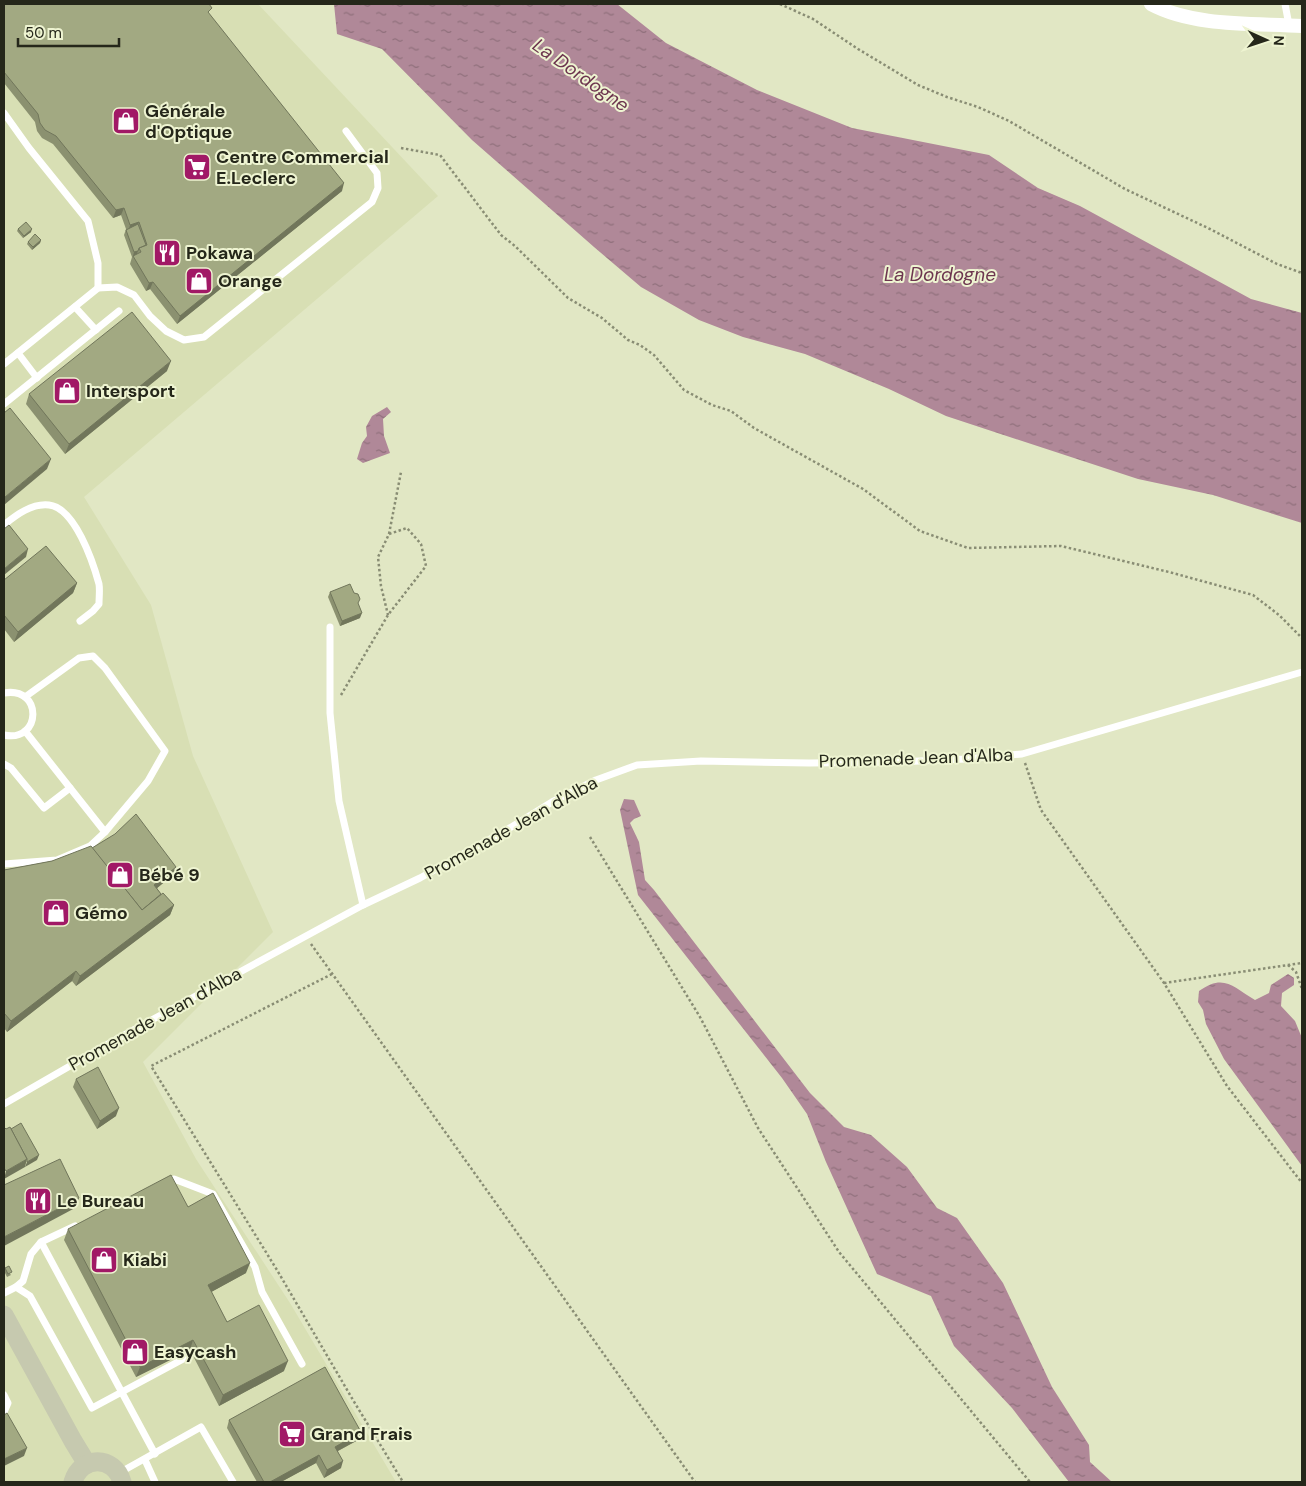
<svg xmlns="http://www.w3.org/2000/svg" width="1306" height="1486" viewBox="0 0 1306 1486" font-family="'DM Sans',sans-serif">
<defs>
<pattern id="water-ripples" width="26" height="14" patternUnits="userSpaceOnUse" patternTransform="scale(1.25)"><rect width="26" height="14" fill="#b08898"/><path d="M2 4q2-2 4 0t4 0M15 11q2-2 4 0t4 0" fill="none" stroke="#8f6f7b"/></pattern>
</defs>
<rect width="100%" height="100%" fill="#e1e7c4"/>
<polygon fill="#d8dfb4" points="4,4 258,4 438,196 84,497 151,605 193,756 273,932 143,1062 196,1159 290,1303 396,1482 4,1482"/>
<g fill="url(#water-ripples)">
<polygon points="334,4 617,4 666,43 757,90 852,128 989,155 1038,188 1080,206 1251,299 1302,313 1302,523 1213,495 1138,479 946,416 889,389 805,354 743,337 699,320 641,287 594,247 472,140 382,49 337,34"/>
<polygon points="387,407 391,412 383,419 384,436 390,453 363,463 357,459 362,443 367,436 366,427 372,416"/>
<polygon points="624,799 634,800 641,816 634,819 630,823 639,842 645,880 654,890 810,1093 844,1127 871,1135 907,1167 937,1208 957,1218 1003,1283 1052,1387 1089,1445 1090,1462 1112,1482 1069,1482 1012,1408 954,1346 931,1296 877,1274 826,1162 807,1114 782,1078 638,895 620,810"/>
<path d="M 1288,974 L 1294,978 L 1294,985 L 1282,993 L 1281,1006 L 1295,1021 L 1302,1038 L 1302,1166 L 1224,1059 L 1206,1024 L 1203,1010 L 1198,1002 L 1199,991 C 1224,973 1233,987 1255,1000 L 1269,993 L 1271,985 Z"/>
</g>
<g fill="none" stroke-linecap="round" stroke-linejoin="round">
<g stroke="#898d74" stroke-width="2.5" stroke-dasharray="2.5 2.5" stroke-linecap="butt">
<polyline points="780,4 813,19 858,49 918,85 947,97 978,107 1009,121 1125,189 1210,229 1277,264 1302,273"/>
<polyline points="401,148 440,155 501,235 515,246 568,298 602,318 628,340 640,345 654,355 684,390 712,405 731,411 754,428 863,489 920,531 968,548 1061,546 1169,572 1253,595 1279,615 1302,638"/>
<polyline points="389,534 401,472"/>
<polyline points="341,695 388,615 426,566 421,544 407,528 389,534 378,557 381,586 388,615"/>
<polyline points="1025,763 1041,810 1164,983 1227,1086 1302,1183"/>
<polyline points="590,837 700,1017 758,1128 839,1252 1030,1482"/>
<polyline points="311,944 695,1482"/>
<polyline points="1288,965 1296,972 1302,989"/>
<polyline points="332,974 151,1066 277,1270 353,1400 403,1482"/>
<polyline points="1164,983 1302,963"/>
</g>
<g stroke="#fff" stroke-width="7">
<polyline points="1285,4 1289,25"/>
<polyline points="4,113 29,148 88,221 98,263 98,288"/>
<polyline points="75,307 96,330"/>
<polyline points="18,353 37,378"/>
<polyline points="4,364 98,288 117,287 134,295 150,316 166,331 184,340 204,337 372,202 378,188 377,173 346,131"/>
<polyline points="4,404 119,311"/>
<path d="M 4,525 C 16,515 32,503 49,505 C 75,508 93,562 99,584 C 100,590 99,597 99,604 L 93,611 L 80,621"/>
<polyline points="330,627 330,713 339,801 363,905"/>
<path d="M 4,693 C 43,686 42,743 4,735"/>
<polyline points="25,697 79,658 93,656 105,668 165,751 148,781 105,832"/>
<polyline points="4,764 11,768 44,808 70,788"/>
<polyline points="4,864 57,860 90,846 105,832 25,731"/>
<polyline points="4,1104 115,1040 363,905 420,878 508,829 552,802 596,780 637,765 701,761 809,763 896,762 966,759 1022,754 1302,672"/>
<polyline points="166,1182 174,1179 213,1194 255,1267 262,1292 302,1364"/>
<polyline points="41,1242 155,1454"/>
<polyline points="16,1287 30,1296 92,1408 187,1357"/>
<polyline points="4,1293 16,1287 23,1281 31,1254 41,1242 75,1226"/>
<polyline points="4,1395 8,1403 4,1412"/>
<polyline points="145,1460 155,1482"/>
<polyline points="119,1473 201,1427 233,1482"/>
</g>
<path stroke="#fff" stroke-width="14" d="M 1151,4 C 1194,27 1254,23 1302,26"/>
<g stroke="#c6c9af" stroke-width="19">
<polyline points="4,1315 73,1441 87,1464"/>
<path d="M 73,1482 C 81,1455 114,1455 122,1482"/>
</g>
</g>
<g fill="#8b9170">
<polygon points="4,4 210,15 342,191 177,324 150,289 146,291 130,264 132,257 124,235 126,229 121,215 113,218 53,144 42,138 37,131 35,122 4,83"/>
<polygon points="18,229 31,232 23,238 17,231"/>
<polygon points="41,240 40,243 32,250 27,244 28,242"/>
<polygon points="167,371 65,454 26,404 29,394"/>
<polygon points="4,580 77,583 73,593 14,642 4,629"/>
<polygon points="330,592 354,593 358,603 360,618 340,626 328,597"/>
<polygon points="92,848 173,875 157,888 161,894 174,905 170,915 76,986 72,981 7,1032 4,1028 4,870 52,861"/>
<polygon points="76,1079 116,1116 97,1129 73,1087"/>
<polygon points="188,1207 246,1273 211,1292 227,1322 284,1371 219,1406 190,1350 136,1377 64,1240 68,1229"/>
<polygon points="5,1268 11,1275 7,1277 4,1271"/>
<polygon points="229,1420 361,1432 358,1440 338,1451 341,1468 324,1478 316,1463 281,1482 257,1482 227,1428"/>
</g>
<g fill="#71765b">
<polygon points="344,183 342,191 177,324 180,316"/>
<polygon points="124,208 121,215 113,218 116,210"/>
<polygon points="139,222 136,230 128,233 130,225"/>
<polygon points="32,229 31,232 23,238 24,236"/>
<polygon points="41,240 40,243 32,250 33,247"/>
<polygon points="138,251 136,256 133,256 134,252"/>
<polygon points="153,282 150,289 146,291 149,283"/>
<polygon points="171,361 167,371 65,454 69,444"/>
<polygon points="51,459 47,469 4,505 5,497"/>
<polygon points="28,549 26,557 4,575 4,569"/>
<polygon points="77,583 73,593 14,642 18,632"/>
<polygon points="362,613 360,618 340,626 342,621"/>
<polygon points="176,867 173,875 151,893 154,885"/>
<polygon points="174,905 170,915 76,986 80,976"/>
<polygon points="76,971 72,981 7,1032 11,1021"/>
<polygon points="119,1108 116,1116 97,1129 100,1121"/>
<polygon points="39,1155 37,1160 25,1167 27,1162"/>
<polygon points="27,1159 25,1167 4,1179 6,1171"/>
<polygon points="79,1198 75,1208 4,1246 4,1237"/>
<polygon points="250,1263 246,1273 204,1296 208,1285"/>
<polygon points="193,1340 190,1350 136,1377 140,1367"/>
<polygon points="288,1361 284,1371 219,1406 223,1395"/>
<polygon points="361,1432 358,1440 332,1454 335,1447"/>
<polygon points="27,1448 24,1456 4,1466 4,1459"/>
<polygon points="319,1455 316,1463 281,1482 270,1482"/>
<polygon points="343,1461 341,1468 324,1478 327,1470"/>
</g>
<g fill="#a2a982" stroke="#71765b">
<polygon points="4,4 209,4 212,8 208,12 344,183 180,316 153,282 149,283 133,256 141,252 139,248 147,245 139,222 130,225 124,208 116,210 56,136 45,130 40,123 38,114 4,72"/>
<polygon points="26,222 32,229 24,236 18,229"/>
<polygon points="138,224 146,245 139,248 138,251 134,252 126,230"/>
<polygon points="35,234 41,240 33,247 28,242"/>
<polygon points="132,312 171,361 69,444 29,394"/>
<polygon points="10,408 51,459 5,497 4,496 4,413"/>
<polygon points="9,525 28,549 4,569 4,529"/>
<polygon points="46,546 77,583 18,632 4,615 4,580"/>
<polygon points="350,584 354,593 358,594 360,599 358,603 362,613 342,621 330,592"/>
<polygon points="136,814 176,867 154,885 161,894 142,910 92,848 115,834"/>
<polygon points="91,846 142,910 163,893 174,905 80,976 76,971 11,1021 4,1013 4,870 52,861"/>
<polygon points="98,1067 119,1108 100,1121 76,1079"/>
<polygon points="21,1123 39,1155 27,1162 27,1159 11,1129"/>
<polygon points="4,1127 6,1129 10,1127 27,1159 6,1171 4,1168"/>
<polygon points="60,1159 79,1198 4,1237 4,1185"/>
<polygon points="171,1175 188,1207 213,1193 250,1263 208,1285 227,1322 259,1305 288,1361 223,1395 193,1340 140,1367 68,1229"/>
<polygon points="9,1266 12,1272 8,1274 5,1268"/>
<polygon points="325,1367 361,1432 335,1447 343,1461 327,1470 319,1455 270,1482 264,1482 229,1420"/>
<polygon points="7,1413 27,1448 4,1459 4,1415"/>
</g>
<defs>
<g id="shop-square" transform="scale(1.4375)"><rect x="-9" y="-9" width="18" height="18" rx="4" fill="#a11966" stroke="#eef4d1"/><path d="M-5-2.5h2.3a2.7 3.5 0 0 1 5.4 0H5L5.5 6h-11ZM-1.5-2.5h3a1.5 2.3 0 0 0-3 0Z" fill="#fff"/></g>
<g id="supermarket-square" transform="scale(1.4375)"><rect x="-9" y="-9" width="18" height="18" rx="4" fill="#a11966" stroke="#eef4d1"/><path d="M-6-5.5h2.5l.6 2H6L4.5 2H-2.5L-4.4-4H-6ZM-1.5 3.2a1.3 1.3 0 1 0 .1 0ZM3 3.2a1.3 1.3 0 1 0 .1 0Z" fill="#fff"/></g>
<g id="restaurant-square" transform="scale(1.4375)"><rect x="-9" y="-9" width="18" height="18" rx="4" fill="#a11966" stroke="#eef4d1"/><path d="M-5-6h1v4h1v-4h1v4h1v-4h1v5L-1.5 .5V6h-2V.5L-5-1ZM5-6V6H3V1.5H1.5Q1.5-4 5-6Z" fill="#fff"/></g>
</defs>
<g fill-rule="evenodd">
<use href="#shop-square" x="126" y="121"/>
<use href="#supermarket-square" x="197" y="167"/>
<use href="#restaurant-square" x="167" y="253"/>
<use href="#shop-square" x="199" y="281"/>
<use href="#shop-square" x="67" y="391"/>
<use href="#shop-square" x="120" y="875"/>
<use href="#shop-square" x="56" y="913"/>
<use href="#restaurant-square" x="38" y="1201"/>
<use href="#shop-square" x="104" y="1260"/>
<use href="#shop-square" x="135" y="1352"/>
<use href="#supermarket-square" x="292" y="1434"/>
</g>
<g text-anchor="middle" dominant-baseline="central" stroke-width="4" stroke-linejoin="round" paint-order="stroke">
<g font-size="18" font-weight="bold" fill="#25271a" stroke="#eef4d1" text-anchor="start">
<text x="145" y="111">Générale<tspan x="145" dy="21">d'Optique</tspan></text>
<text x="216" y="157">Centre Commercial<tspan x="216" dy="21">E.Leclerc</tspan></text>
<text x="186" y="253">Pokawa</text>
<text x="218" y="281">Orange</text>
<text x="86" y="391">Intersport</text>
<text x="139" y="875">Bébé 9</text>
<text x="75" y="913">Gémo</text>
<text x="57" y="1201">Le Bureau</text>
<text x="123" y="1260">Kiabi</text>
<text x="154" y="1352">Easycash</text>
<text x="311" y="1434">Grand Frais</text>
</g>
<g font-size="18" fill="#25271a" stroke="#eef4d1">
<text transform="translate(916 758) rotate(-2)">Promenade Jean d'Alba</text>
<text transform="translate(511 828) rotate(-29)">Promenade Jean d'Alba</text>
<text transform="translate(155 1019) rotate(-29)">Promenade Jean d'Alba</text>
</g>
<g font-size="19" font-style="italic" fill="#6d364f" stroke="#eef4d1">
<text transform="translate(581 75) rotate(35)">La Dordogne</text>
<text x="940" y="274">La Dordogne</text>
</g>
</g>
<rect width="1306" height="1486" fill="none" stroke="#25271a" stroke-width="10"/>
<g transform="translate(1266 40) rotate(93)" stroke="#eef4d1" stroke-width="4" paint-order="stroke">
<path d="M0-4L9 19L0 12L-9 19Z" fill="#25271a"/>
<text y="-8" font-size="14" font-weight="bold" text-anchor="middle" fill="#25271a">N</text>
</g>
<path d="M18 38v8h101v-8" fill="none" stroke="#25271a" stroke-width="2.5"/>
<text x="25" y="38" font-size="15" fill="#25271a" stroke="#eef4d1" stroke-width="4" paint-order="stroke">50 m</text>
</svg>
